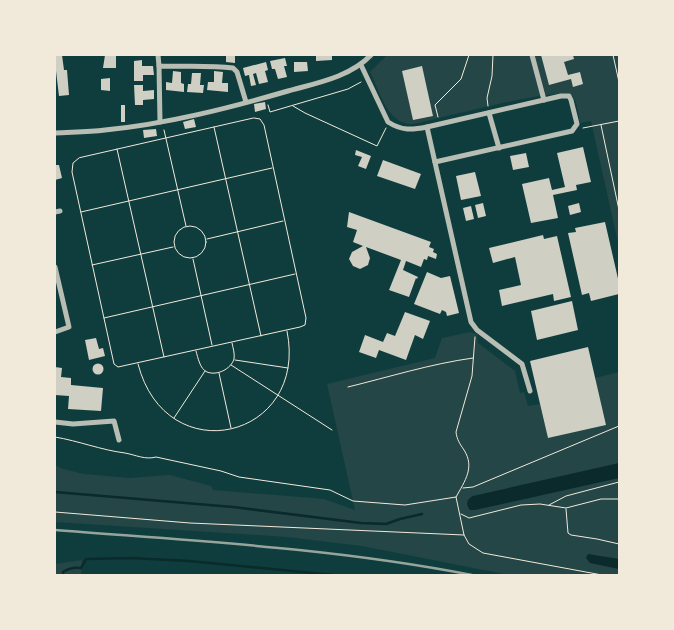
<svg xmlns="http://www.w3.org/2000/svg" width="674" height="630" viewBox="0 0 674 630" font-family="'Roboto Condensed',sans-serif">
<rect width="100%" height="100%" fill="#0f3d3e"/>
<g fill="#244646">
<path d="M 387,55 L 619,55 L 619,247 L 591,121 L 580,123 C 578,115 578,100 571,95 C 560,86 434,120 413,124 C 387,125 380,91 370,72 Z"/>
<polygon points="470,332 477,334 478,343 515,371 520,393 524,392 528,406 540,404 548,438 606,425 595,378 619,372 619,575 509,575 362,546 287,537 55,522 55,465 63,469 84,474 129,478 170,475 211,486 213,490 324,499 355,510 327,384 435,358 442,338"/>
<polygon points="82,560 81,575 55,575 55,564"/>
</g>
<g fill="#0a2a2b">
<path d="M 619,463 L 619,478 L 475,510 L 470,510 C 465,504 467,499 473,496 Z"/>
<polygon points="588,554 619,559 619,569 590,563 586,558"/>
</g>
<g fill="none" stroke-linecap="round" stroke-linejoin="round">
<g stroke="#0a2a2b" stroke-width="2.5">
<polyline points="55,492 233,507 361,523 386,524 400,519 422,514"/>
<path d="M 63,575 L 63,572 C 69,568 75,567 81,568 L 86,559 L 131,558 L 189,561 L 333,575"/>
</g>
</g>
<g fill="#cfcfc3">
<polygon points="55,55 62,55 64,70 67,70 69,95 59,96 56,71 55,71"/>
<polygon points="105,55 116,55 116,68 103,68"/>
<polygon points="226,55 235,55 235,63 226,62"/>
<polygon points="316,55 332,55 332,60 316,61"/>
<polygon points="541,55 573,55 574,59 564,62 568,75 580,72 583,84 573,87 571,79 549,85"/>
<polygon points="285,58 287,66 284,66 287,77 278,79 275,69 272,69 270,61"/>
<polygon points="142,60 142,66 153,66 154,75 143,75 143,81 134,81 134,61"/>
<polygon points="266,62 268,70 265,71 268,82 259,84 256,73 253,74 256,85 251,86 249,75 245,76 243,68"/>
<polygon points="294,62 307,62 308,71 294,72"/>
<polygon points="422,66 433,116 413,120 402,71"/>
<polygon points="173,71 181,72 181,83 184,84 184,92 166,90 166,82 172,83"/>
<polygon points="214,71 223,72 222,83 228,83 228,92 207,90 208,82 214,82"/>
<polygon points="192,73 201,73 200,85 204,85 203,93 187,92 188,84 191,84"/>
<polygon points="110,78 110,91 101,90 101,79"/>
<polygon points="134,85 143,85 143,91 154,90 154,99 143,100 143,105 135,105"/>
<polygon points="265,102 266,109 255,112 254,104"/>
<rect x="121" y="105" width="4" height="17"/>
<polygon points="194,119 196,127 185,129 183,122"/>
<polygon points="156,129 157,136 144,138 143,130"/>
<polygon points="583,147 591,182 576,185 577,190 553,195 558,218 531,223 522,184 549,178 552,190 565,187 557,153"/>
<polygon points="356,150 371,156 366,169 358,166 362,157 355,155"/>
<polygon points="526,153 529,167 513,170 510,156"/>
<polygon points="383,160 421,174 415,189 377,176"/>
<polygon points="55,165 59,165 62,178 55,180"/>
<polygon points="475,172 481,196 461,200 456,176"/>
<polygon points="483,203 486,216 478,218 475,205"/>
<polygon points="579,203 581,212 570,215 568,206"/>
<polygon points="471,206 474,219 466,221 463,208"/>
<polygon points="349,212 431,242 429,247 434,249 433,252 437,254 436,259 428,256 427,260 424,259 421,267 406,261 403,270 418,277 417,279 416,278 409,297 389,290 401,260 366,247 370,258 368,265 360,269 353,266 349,259 352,252 363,246 353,242 357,230 347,227"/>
<polygon points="605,222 619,283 619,294 591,301 589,293 582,295 568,233 576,232 575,228"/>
<polygon points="543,235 544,239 557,236 571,297 554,301 553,294 502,306 499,290 521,285 515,257 493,263 489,248"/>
<polygon points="427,272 441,278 450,276 459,313 447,316 446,312 442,310 440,314 414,304"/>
<polygon points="572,301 578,330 537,340 531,311"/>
<polygon points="405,312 430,321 423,339 415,335 406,360 379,350 376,358 359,352 365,335 383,342 387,333 395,336"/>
<polygon points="96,338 99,349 103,348 105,356 89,360 85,340"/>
<polygon points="588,347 606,425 548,438 530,361"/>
<circle cx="98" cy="369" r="5.5"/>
<polygon points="55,367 62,368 61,377 71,378 71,385 103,388 101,411 68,409 69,396 55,395"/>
</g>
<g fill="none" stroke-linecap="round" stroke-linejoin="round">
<g stroke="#f1e9da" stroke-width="1">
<polyline points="613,55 619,82"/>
<polyline points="268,105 270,112 348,89 361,82"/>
<polyline points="293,106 305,113 377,146 386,128"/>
<polyline points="488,106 487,98 492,76 493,55"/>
<polyline points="438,117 435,105 461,79 469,55"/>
<polygon points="254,118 260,119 264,125 306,318 305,325 300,327 118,367 114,364 72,172 73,163 79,158"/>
<polyline points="601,125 619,210"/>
<polyline points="214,127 261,336"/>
<polyline points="583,128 619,121"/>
<polyline points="164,130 186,226"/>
<polyline points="117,149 164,357"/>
<polyline points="81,212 272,168"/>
<circle cx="190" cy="242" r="16"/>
<polyline points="207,239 283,221"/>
<polyline points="193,259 212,345"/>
<polyline points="92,265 173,247"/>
<polyline points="104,318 295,274"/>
<path d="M 475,337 L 472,376 L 456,432 C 457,440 460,444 464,450 C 475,467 465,481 456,497 L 464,535 L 469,544 L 483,553 L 602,575"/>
<path d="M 196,351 C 198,358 200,369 207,372 C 217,376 231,369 234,359 C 235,354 233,348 232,343"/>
<polyline points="235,360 288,368"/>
<path d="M 138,364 C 166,473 309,439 287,331"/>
<polyline points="231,365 332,430"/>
<polyline points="219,373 231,428"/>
<path d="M 348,387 C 389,377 430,364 473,358"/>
<polyline points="174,418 205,371"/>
<path d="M 55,437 C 79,441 101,450 125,453 C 136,455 145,460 156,457 L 221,471 L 239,477 L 330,490 L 353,501 L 405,505 L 456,497"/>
<polyline points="463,488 473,487 619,426"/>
<polyline points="549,505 566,496 619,482"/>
<polyline points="566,509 568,533 571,535 597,539 619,544"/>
<polyline points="55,512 190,523 464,535"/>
<polyline points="461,514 469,518 521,505 540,504 566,508 601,499 619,499"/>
</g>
<g stroke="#b8beb3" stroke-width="5">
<polyline points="158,55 159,66"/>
<polyline points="532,55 544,100"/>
<path d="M 361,65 L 388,122 C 402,131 412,130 427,127 L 471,322 L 477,330 L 522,364 L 530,391"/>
<polyline points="489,113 499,148"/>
<path d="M 160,122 L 159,66 C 184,67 209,65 233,68 L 237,72 L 246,102"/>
<polyline points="427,127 561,96 569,96 571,100 577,124 572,131 435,162"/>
<path d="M 55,133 C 72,132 88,132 105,130 C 167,124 229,108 288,91 C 317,83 350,77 371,55"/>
<polyline points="55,212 60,211"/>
<polyline points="55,267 69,327 55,332"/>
<polyline points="55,422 73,424 114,421 119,440"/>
</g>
<path stroke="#97a49c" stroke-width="2.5" d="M 55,530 C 194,541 334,548 472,575"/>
</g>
<rect width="674" height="630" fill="none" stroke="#f1e9da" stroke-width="112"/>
</svg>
